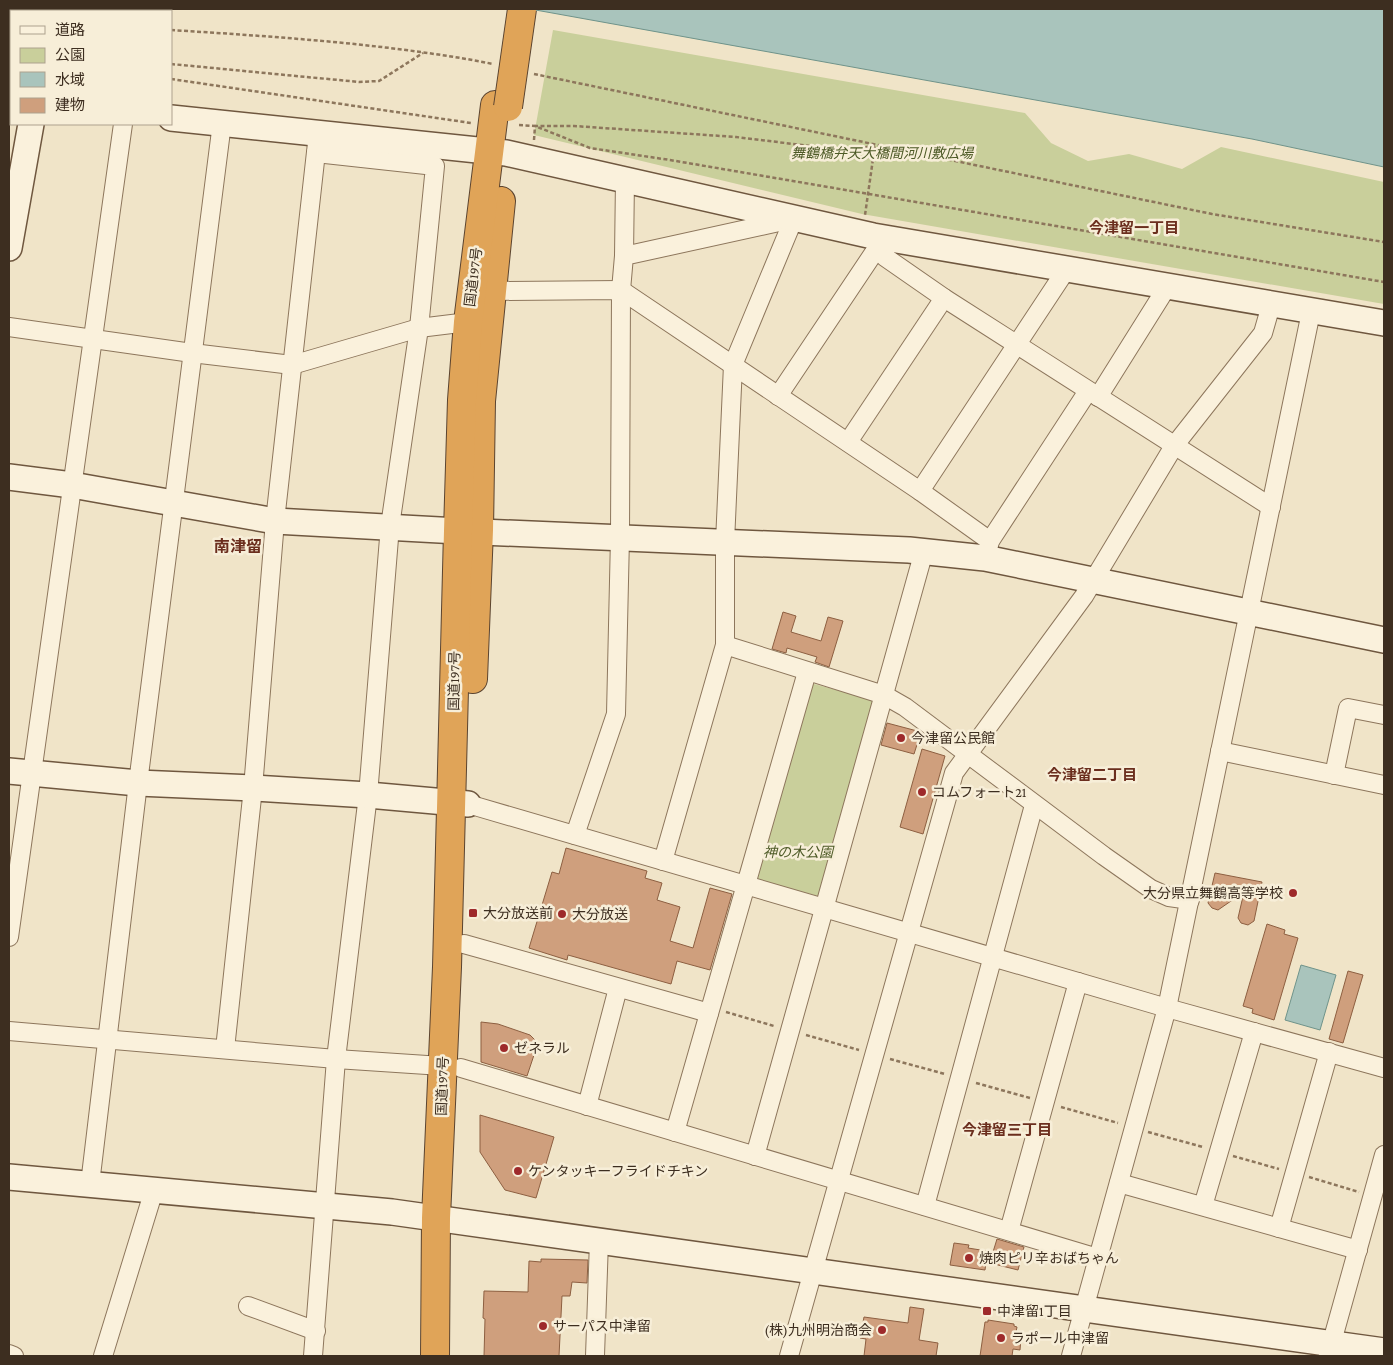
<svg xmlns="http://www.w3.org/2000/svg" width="1393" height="1365" viewBox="0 0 1393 1365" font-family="'Crimson Pro','Noto Sans JP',serif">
<rect width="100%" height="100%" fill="#f0e4c8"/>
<g fill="#c9cf9b">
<polygon points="553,30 1025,113 1051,143 1088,161 1129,154 1182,169 1221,147 1384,182 1384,304 862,214 534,135"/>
<polygon points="814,684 874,700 824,893 818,896 762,881 757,879 754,871 808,687"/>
</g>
<g fill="#a9c4bc" stroke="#6f938a">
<polygon points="530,9 1384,9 1384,167 1252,139"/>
<polygon points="1301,965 1336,975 1320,1030 1285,1020"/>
</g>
<g fill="#cf9f7d" stroke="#8d5f41">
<polygon points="783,612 796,616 791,632 821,641 828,617 843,621 829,667 815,662 817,657 787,648 786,653 772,649"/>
<polygon points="887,723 921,732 914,754 881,745"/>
<polygon points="922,749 945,756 923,834 900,827"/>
<polygon points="566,848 647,871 645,878 662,883 657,900 680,907 670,941 693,948 710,888 732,894 710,970 677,961 671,984 568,955 567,960 529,948 552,872 559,874"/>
<polygon points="1215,873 1262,882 1254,921 1248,925 1241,923 1238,918 1244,892 1218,910 1212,908 1208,903"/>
<polygon points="1267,924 1285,930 1284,934 1298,938 1274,1020 1252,1013 1253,1009 1243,1006"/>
<polygon points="1348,971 1363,975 1343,1043 1329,1039"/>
<polygon points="481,1022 498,1024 530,1035 538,1043 527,1076 481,1062"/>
<polygon points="480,1115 554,1137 536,1198 505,1190 480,1152"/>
<polygon points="997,1239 1024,1247 1018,1270 986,1262 985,1270 950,1265 954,1243 969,1245 968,1248 993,1252"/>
<polygon points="541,1259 588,1260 587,1283 572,1282 570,1296 562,1296 559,1356 484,1356 485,1319 483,1318 484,1291 528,1292 529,1261 541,1262"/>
<polygon points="910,1307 924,1309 919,1340 938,1343 936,1356 864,1356 866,1339 860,1338 864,1317 908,1323"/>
<polygon points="988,1320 1014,1324 1014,1326 1017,1327 1015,1337 1021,1338 1020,1350 1013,1349 1012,1356 980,1356 985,1322 988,1322"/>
</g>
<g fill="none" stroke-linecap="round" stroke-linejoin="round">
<g stroke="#8d765c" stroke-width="20">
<g id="street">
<polyline points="873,236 877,248 885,257 944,298 1271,507"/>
<polyline points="624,256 625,179"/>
<polyline points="493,291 621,290 920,491 990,541"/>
<polyline points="9,327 192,353 292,365 419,328 468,322"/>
<polyline points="778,396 877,248"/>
<polyline points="1098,397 1167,287"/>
<polyline points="848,442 944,298"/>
<polyline points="920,491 1066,270"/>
<polyline points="987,553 990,541 1088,391"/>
<polyline points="725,645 884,695 905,707 1104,856 1151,889 1169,897 1190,900"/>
<polyline points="1220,751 1384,785"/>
<polyline points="1334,775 1348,708 1384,715"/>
<polyline points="468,804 1167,1008 1384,1068"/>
<polyline points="575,835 616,714 620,537 621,290 624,256 788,220"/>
<polyline points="663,861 725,645 725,542 733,365 794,218"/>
<polyline points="9,937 123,124"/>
<polyline points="464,944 709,1013"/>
<polyline points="9,1031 336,1059 442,1066"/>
<polyline points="225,1049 253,788 275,521 317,143"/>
<polyline points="461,1068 1098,1258"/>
<polyline points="587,1106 618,988"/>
<polyline points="675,1132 807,672"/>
<polyline points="755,1156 924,551"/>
<polyline points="1119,1183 1358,1250"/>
<polyline points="90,1184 138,783 222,123"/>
<polyline points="925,1206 1034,805"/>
<polyline points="1203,1206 1254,1032"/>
<polyline points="1279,1228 1329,1052"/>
<polyline points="1009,1231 1078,982"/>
<polyline points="248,1306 316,1331"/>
<polyline points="9,1354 14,1356"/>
<polyline points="103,1356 154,1190"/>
<polyline points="313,1356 336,1059 368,795 390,526 419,328 435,166 316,153"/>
<polyline points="595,1356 599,1241"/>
<polyline points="789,1356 954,773 1084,596 1174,446 1263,333 1271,305"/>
<polyline points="1071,1356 1167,1008 1311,312"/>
<polyline points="1328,1356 1384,1155"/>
</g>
</g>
<g stroke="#6f573f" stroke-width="28">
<g id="secondary">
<polyline points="9,90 11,90"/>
<polyline points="171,118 506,153 873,236 1384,323"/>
<polyline points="9,248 31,124"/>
<polyline points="9,477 72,485 275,521 458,531 909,550 985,558 1384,640"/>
<polyline points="9,771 138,783 253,788 368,795 468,804"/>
<polyline points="9,1177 392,1212 1384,1351"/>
</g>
</g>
<g stroke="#5b4430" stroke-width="30">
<g id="highway">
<polyline points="473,679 479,530 481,401 501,201"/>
<polyline points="435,1356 436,1218 447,967 458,531 462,400 468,322 495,105"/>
</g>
</g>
<g stroke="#8d765c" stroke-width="2.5" stroke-dasharray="4 2.5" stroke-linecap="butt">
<polyline points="9,19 11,20"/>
<path d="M 171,30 C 250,35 328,40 406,50 C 435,54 464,58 493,64"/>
<polyline points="9,54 11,55"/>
<polyline points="171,64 359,82 379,81 423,53"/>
<polyline points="534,74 1212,214 1384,242"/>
<polyline points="171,79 471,123"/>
<polyline points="519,125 535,126 590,148 670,160 1384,282"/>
<polyline points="534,140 535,126 574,126 736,137 851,151 875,145 865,215"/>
<polyline points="726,1012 774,1026"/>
<polyline points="806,1035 859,1050"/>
<polyline points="890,1059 945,1074"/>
<polyline points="976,1083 1030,1098"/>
<polyline points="1061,1107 1118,1123"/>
<polyline points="1148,1132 1203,1147"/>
<polyline points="1233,1156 1279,1169"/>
<polyline points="1309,1177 1359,1192"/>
</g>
<use href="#street" stroke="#faf1dc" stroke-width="18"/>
<use href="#secondary" stroke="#faf1dc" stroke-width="25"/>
<use href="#highway" stroke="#e0a458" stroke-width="28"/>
<g stroke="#5b4430" stroke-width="30" stroke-linecap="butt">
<polyline id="highway-bridge" points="508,107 522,9"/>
</g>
<use href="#highway-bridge" stroke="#e0a458" stroke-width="28"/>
</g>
<g fill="#9e2a2b" stroke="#f7eed8" stroke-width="2">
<circle cx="901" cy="738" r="5"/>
<circle cx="922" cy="792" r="5"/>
<circle cx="1293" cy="893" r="5"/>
<rect x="468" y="908" width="10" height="10" rx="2.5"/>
<circle cx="562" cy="914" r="5"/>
<circle cx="504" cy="1048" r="5"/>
<circle cx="518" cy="1171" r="5"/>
<circle cx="969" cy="1258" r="5"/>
<rect x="982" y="1306" width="10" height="10" rx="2.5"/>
<circle cx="543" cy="1326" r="5"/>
<circle cx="882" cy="1330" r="5"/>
<circle cx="1001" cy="1338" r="5"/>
</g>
<g text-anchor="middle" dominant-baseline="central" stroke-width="5" stroke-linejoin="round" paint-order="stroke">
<g font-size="14" font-style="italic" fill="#4d5a26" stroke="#f7eed8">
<text x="882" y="153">舞鶴橋弁天大橋間河川敷広場</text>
<text x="798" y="852">神の木公園</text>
</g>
<g font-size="14" fill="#3d2e20" stroke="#f7eed8">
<text transform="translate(473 277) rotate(-83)">国道197号</text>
<text transform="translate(454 681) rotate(-89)">国道197号</text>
<text transform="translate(442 1086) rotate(-88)">国道197号</text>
</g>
<g font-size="14" fill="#3d2e20" stroke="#f7eed8" text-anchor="start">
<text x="911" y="738">今津留公民館</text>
<text x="932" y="792">コムフォート21</text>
<text x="1283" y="893" text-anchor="end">大分県立舞鶴高等学校</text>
<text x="483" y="913">大分放送前</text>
<text x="572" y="914">大分放送</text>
<text x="514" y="1048">ゼネラル</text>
<text x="528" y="1171">ケンタッキーフライドチキン</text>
<text x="979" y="1258">焼肉ピリ辛おばちゃん</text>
<text x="997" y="1311">中津留1丁目</text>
<text x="553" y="1326">サーパス中津留</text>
<text x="872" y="1330" text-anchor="end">(株)九州明治商会</text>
<text x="1011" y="1338">ラポール中津留</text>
</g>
<g font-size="15" font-weight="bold" fill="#6b2e1e" stroke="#f7eed8">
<text x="1134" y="228">今津留一丁目</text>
<text x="1092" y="775">今津留二丁目</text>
<text x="1007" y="1130">今津留三丁目</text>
</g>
<g font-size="16" font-weight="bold" fill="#6b2e1e" stroke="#f7eed8">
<text x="238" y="546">南津留</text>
</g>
</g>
<rect width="1393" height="1365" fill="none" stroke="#3d2e20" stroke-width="20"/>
<rect x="10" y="10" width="162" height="115" fill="#f7eed8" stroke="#ada18e"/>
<rect x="20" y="26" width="25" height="8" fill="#faf1dc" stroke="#ada18e"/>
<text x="55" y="35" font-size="15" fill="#3d2e20">道路</text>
<rect x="20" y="48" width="25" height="15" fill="#c9cf9b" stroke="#ada18e"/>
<text x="55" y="60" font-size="15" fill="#3d2e20">公園</text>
<rect x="20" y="72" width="25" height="15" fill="#a9c4bc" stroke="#ada18e"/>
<text x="55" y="85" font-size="15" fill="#3d2e20">水域</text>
<rect x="20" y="98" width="25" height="15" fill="#cf9f7d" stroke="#ada18e"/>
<text x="55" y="110" font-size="15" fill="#3d2e20">建物</text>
</svg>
